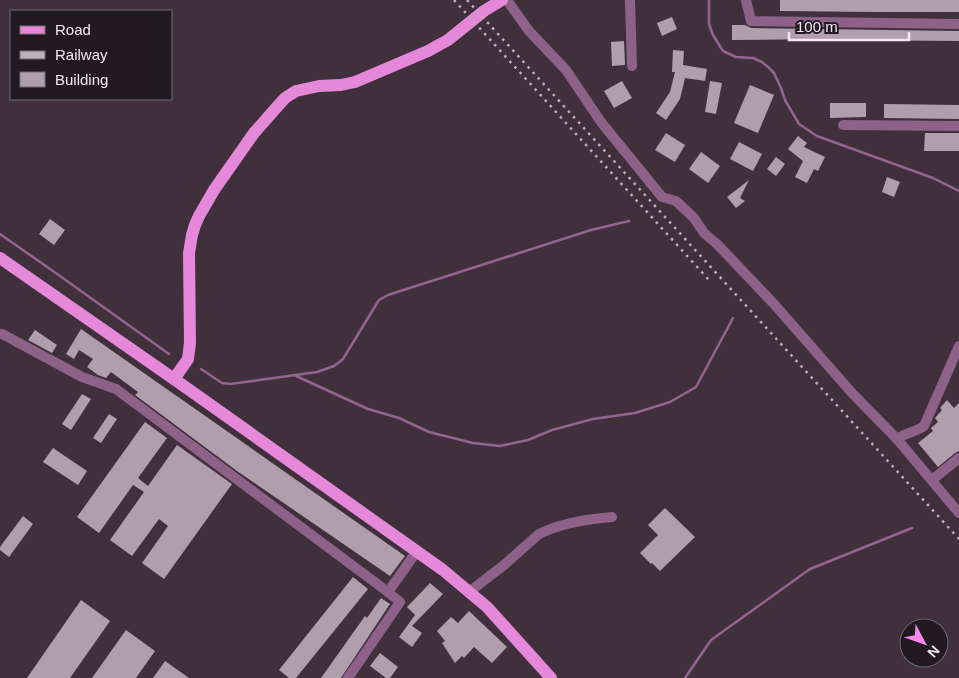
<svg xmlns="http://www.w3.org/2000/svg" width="959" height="678" viewBox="0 0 959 678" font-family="Helvetica,sans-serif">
<rect width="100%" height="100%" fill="#3f303c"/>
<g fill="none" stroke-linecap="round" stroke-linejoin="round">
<g stroke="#94648f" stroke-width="2.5">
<polyline points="709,0 709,24 713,35 723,51 736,57 753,58 762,62 768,67 774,73 781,88 785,100 799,124 817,136 933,178 959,191"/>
<polyline points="0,234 60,276 169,354"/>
<polyline points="201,369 222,383 231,384 317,372 334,366 343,359 379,300 388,295 591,230 629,221"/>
<polyline points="294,375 368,409 399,418 429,432 473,443 500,446 528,440 552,430 593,419 635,413 670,402 696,387 733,318"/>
<polyline points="685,678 711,640 810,569 912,528"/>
</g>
</g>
<g fill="#b19ead">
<polygon points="780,0 959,0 959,12 872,12 780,11"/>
<polygon points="672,17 677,29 662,36 657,23"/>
<polygon points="732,25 745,25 751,28 959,31 959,41 827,40 827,39 732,40"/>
<polygon points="624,41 625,65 612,66 611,42"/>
<polygon points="673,50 684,51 683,65 707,69 705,81 685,78 680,99 666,120 656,113 670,92 675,72 672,72"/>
<polygon points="622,81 632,98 614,108 604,91"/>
<polygon points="710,81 722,83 716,114 705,112"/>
<polygon points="750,85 774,95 758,133 734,123"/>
<polygon points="830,103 866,103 866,117 830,118"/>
<polygon points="884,104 959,105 959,119 884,118"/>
<polygon points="666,133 685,145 675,162 655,150"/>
<polygon points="925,133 959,133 959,151 924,151"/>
<polygon points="798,136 807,143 804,147 825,157 818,171 814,169 807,183 795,177 803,161 788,149"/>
<polygon points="739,142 762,154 753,171 730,159"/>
<polygon points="701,152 720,166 708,183 689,169"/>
<polygon points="776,157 785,164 776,176 767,169"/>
<polygon points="887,177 900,182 894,197 882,192"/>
<polygon points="749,180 740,198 745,201 736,208 727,197"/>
<polygon points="50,219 65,230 54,245 39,234"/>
<polygon points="81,329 405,556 390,576 237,471 135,395 138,392 111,372 106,378 98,375 87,367 93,359 79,350 74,359 66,354"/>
<polygon points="35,330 57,345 52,353 28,340"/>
<polygon points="82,394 91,399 71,430 62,424"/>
<polygon points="947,400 954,408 959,403 959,451 955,453 938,467 918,443 933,431 931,428 938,422 935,418 942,410 940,408"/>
<polygon points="109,414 117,419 101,443 93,438"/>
<polygon points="145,422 167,438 138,478 148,486 177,445 232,484 164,579 142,563 168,526 159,519 132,556 110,540 144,492 133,485 99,533 77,517"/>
<polygon points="53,448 87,471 78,485 43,462"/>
<polygon points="665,508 695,537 660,571 652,563 651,564 640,553 658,535 648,525"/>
<polygon points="23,516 33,524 9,557 0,550 0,547"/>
<polygon points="353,577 368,589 296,678 289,678 279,670"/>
<polygon points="430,583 443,594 412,626 422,633 412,647 399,637 415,615 407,607"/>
<polygon points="381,598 390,604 341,678 321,678 365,616 367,618"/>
<polygon points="81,600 110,621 70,678 27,678"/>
<polygon points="469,611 507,647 492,663 474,647 464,658 462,656 455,663 442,643 445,641 437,631 451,617 458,623"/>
<polygon points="126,630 155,651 136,678 92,678"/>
<polygon points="380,653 398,667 390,678 386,678 370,666"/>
<polygon points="165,661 189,678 153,678"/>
</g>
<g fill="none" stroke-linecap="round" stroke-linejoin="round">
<g stroke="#8e6188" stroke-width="10">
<polyline points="507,0 529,31 566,70 601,122 662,197 676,201 694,218 704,233 717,244 774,304 852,393 897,439 959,513"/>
<polyline points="630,0 632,66"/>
<polyline points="746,0 751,21 959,24"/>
<polyline points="843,125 959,126"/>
<polyline points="2,334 82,377 116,389 388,592 400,602 348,678"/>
<path d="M 897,439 C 905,433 916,432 924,426 L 959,346"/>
<polyline points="932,480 959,458"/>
<polyline points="388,592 417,551"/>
<path d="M 469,592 L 504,565 L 539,534 C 561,523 588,519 612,517"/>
</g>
<g stroke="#e588da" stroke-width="12">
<polyline points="0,258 174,379 443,570 487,607 551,678"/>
<polyline points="174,379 188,359 190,343 189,253 192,235 195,225 199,216 214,190 254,133 276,108 285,98 296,91 319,86 341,85 355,82 428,51 448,40 484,11 502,0"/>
</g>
<g stroke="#bcb1ba" stroke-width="2.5" stroke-dasharray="2.5 5" stroke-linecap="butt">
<polyline points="454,0 709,280"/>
<polyline points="467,0 959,539"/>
</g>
</g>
<rect x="10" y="10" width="162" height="90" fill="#211a20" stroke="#756c73"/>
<rect x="20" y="26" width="25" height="8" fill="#e588da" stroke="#756c73"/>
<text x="55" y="35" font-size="15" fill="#f2e8f0">Road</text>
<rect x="20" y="51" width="25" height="8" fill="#bcb1ba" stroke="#756c73"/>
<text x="55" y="60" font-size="15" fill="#f2e8f0">Railway</text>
<rect x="20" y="72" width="25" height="15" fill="#b19ead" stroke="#756c73"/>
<text x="55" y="85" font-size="15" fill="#f2e8f0">Building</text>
<g transform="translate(924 643) rotate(131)"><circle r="24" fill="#211a20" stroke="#756c73"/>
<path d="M0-4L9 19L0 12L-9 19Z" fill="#f888eb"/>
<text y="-8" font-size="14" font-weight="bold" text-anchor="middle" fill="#f2e8f0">N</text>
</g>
<path d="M789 32v8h120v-8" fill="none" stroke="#f2e8f0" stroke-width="2.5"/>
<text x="796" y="32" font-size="15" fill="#f2e8f0" stroke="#211a20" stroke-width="4" paint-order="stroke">100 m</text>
</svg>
